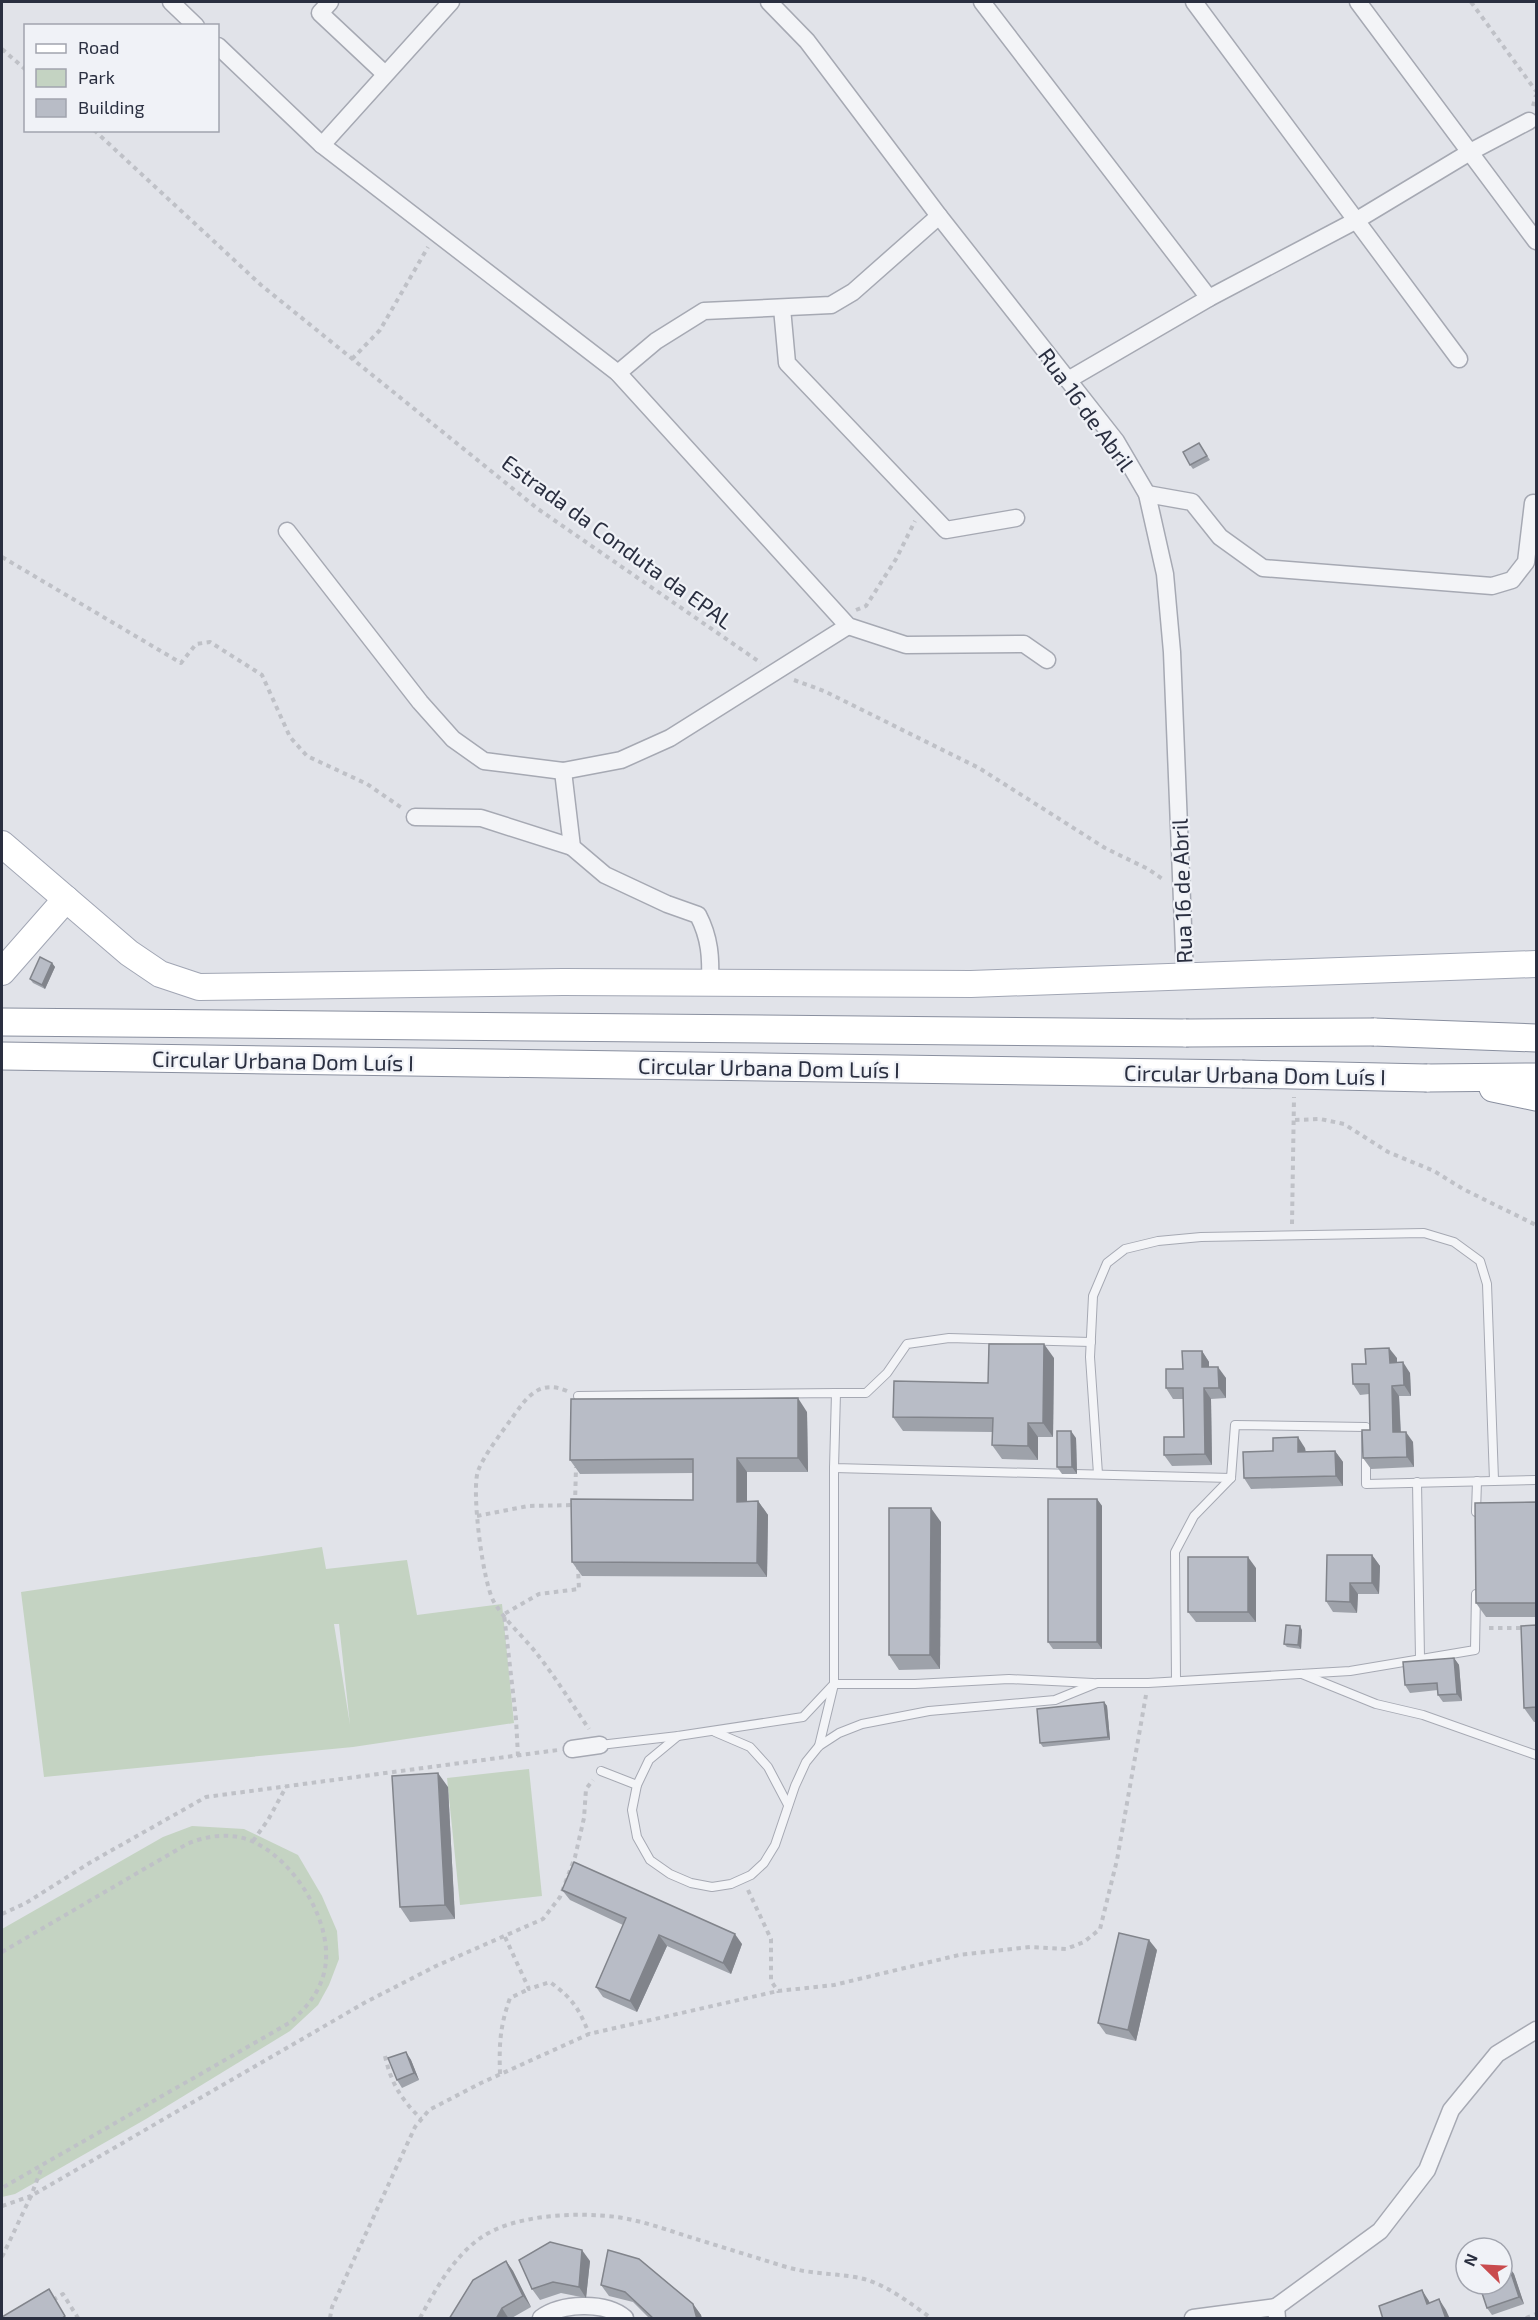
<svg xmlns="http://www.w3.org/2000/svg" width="1538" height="2320" viewBox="0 0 1538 2320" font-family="'Exo 2',sans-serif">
<rect width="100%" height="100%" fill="#e1e3e9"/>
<g fill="#c4d3c2" fill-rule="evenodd">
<path d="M 322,1547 L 326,1569 L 407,1560 L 417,1615 L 502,1604 L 514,1723 L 353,1747 L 44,1777 L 21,1592 ZM 334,1624 L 341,1624 L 339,1624 L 350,1725 Z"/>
<polygon points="529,1769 542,1896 460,1905 447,1778"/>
<polygon points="192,1826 244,1829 298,1855 322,1896 337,1931 339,1959 329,1985 318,2005 290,2031 146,2119 15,2194 2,2197 2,1929 163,1837"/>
</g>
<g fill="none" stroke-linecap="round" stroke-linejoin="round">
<g stroke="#a6a9b3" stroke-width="10">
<g id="service">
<polyline points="836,1393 866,1393 887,1373 907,1344 949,1338 1091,1342"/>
<polyline points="578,1396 836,1393 834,1468 1231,1478 1235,1425 1366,1427 1366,1484 1536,1480"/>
<polyline points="1098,1474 1090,1357 1093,1296 1107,1263 1125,1249 1158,1241 1201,1237 1424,1233 1454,1242 1480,1261 1487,1284 1494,1480"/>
<polyline points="1417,1482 1420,1658"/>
<polyline points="1476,1512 1477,1481"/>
<polyline points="1302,1674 1376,1704 1423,1715 1536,1755"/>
<polyline points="1176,1680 1175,1552 1194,1516 1231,1478"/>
<polyline points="715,1732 750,1747 768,1767 788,1805"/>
<polyline points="678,1736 649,1760 637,1785 632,1810 637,1837 650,1860 670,1874 691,1883 712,1887 731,1884 751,1875 764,1863 775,1845 795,1786 806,1762 819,1746 839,1733 862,1724 929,1711 1055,1700 1097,1683 1148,1683 1350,1671 1475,1650 1476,1594"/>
<polyline points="600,1745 678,1736 803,1717 834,1684 834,1468"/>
<polyline points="819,1746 834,1684 915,1684 1009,1679 1093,1683"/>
<polyline points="601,1771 637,1785"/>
</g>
</g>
<g stroke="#a6a9b3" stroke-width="19">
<g id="minor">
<polyline points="171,2 196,26"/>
<polyline points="330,2 320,13 385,74"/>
<polyline points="769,2 807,41 939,216 1116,441 1147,494 1165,574 1172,652 1185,976"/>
<polyline points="982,2 1209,298"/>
<polyline points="1194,2 1459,359"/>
<polyline points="1358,2 1536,241"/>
<polyline points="218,46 322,145 618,373 848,626 906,645 1024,644 1047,660"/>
<polyline points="322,145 451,2"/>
<polyline points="782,308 787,363 946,530 1016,518"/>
<polyline points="618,373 656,341 704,311 831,305 853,292 939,216"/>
<polyline points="1068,380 1209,298 1357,220 1470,152 1529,121"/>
<polyline points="1147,494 1192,502 1220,537 1263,568 1492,586 1512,580 1526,562 1533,503"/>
<polyline points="287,531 420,702 453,739 484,761 563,771 621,760 670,738 848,626"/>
<path d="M 563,771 L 572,847 L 605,875 L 667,904 L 698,915 C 710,938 711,958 710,983"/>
<polyline points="415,817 481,818 572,847"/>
<polyline points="572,1749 600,1745"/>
<polyline points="1276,2307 1380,2231 1427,2170 1451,2110 1497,2054 1536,2030"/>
<path d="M 541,2318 C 561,2303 605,2301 625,2318"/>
<polyline points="1193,2318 1276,2307 1277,2318"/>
</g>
</g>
<g stroke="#a1a6b4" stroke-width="28">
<g id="primary">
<polyline points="2,844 129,953 160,974 199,987 563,982 971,984 1536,964"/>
<polyline points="2,972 66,899"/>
</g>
</g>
<g stroke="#898f9f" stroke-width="29">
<g id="trunk">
<polyline points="2,1022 1186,1033"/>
<polyline points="1374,1032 1536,1038"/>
<polyline points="2,1056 1242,1074"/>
<polyline points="1427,1078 1536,1077"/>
<polyline points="1493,1088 1536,1097"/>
</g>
</g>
<g stroke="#bfc1c7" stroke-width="4" stroke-dasharray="4.5 4.5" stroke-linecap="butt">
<polyline points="1471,2 1536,91"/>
<polyline points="2,49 26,70"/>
<polyline points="1533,106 1536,95"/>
<polyline points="94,130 261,285 538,509 761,663"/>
<polyline points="352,359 380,330 428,247"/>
<polyline points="2,557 181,663 196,644 210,642 262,675 290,737 307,756 367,784 402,808"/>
<polyline points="856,610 866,606 896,559 915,521"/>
<polyline points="794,680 824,691 979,768 1105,848 1148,869 1164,880"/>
<polyline points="1295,1120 1320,1119 1344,1124 1388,1152 1434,1171 1463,1189 1536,1225"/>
<polyline points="1292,1224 1294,1097"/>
<path d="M 567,1391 C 539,1379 527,1397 512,1418 C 502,1432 484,1455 478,1471 C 471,1491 483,1584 494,1602 C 505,1621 524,1637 537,1654 C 556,1678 572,1704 589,1729"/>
<polyline points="575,1504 576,1467"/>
<polyline points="477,1516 528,1506 575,1505"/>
<polyline points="1489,1628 1536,1628"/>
<polyline points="518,1756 516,1719 504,1614 539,1594 579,1589 578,1568"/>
<polyline points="253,1841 268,1820 286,1787"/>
<polyline points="748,1890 771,1939 771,1981 778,1991 834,1985 959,1955 1030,1947 1066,1949 1084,1942 1100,1929 1117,1860 1146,1695"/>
<polyline points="2,1914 26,1903 91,1862 206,1797 558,1750"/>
<path d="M 505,1937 L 529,1989 L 550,1982 C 572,1998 579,2008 589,2034"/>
<path d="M 2,1952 L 187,1844 C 208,1835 233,1832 254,1842 C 296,1862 336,1926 324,1973 C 318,1995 307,2006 291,2022 L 2,2188"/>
<path d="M 385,2056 C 391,2083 401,2099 421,2119"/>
<path d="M 500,2074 C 499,2044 500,2026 510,1998 L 529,1989"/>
<polyline points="2,2206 31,2196 42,2167"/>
<polyline points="2,2257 31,2196 366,2002 436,1966 543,1919 560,1897 575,1857 584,1818 586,1789 593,1780"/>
<polyline points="53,2300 63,2294 78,2318"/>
<polyline points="330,2318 332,2307 415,2127 429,2110 481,2083 589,2034 778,1991"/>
<path d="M 420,2318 C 435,2290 453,2258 479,2239 C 513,2214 577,2212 617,2217 C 644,2221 670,2231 696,2239 C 725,2248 754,2257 783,2266 C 809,2274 830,2273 855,2277 C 884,2282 908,2302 931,2318"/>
<polyline points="1526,2318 1536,2314"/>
</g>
<use href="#service" stroke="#f3f4f7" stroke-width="8"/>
<use href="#minor" stroke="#f3f4f7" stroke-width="16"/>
<use href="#primary" stroke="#fff" stroke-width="26"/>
<use href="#trunk" stroke="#fff" stroke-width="27"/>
<g stroke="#898f9f" stroke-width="29" stroke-linecap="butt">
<g id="trunk-bridge">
<polyline points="1186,1033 1374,1032"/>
<polyline points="1242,1074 1427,1078"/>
</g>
</g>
<use href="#trunk-bridge" stroke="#fff" stroke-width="27"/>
</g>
<g fill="#9ea2aa">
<polygon points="1199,443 1210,460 1193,469 1190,465"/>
<polygon points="52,963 55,967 45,989 33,983 30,979"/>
<polygon points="1202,1351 1209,1362 1209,1367 1226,1378 1226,1398 1211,1399 1212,1465 1172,1466 1164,1455 1184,1437 1183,1399 1173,1399 1166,1388 1183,1369"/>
<polygon points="1054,1358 1053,1437 1038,1437 1038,1460 1002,1459 992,1445 992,1432 903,1431 893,1417"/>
<polygon points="1397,1358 1397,1363 1410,1373 1411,1396 1399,1396 1401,1432 1413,1442 1414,1467 1371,1469 1363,1458 1370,1430 1369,1394 1360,1395 1353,1384"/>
<polygon points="807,1412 808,1472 747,1472 747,1501 758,1501 768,1515 767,1577 582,1576 572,1562 693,1500 693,1473 580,1474 570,1460"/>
<polygon points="1076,1438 1077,1474 1062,1474 1057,1467"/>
<polygon points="1305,1448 1306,1452 1335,1451 1343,1462 1343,1486 1251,1489 1244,1478 1273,1451"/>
<polygon points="1097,1499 1102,1506 1102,1649 1053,1649 1048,1642"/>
<polygon points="1536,1502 1536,1617 1486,1617 1476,1603"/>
<polygon points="941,1522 940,1669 899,1670 889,1655"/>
<polygon points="1372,1555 1380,1566 1379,1594 1358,1594 1357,1613 1333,1612 1326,1601"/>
<polygon points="1256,1568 1256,1622 1196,1622 1188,1612"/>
<polygon points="1536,1625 1536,1722 1534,1722 1524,1708"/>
<polygon points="1302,1630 1301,1649 1287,1647 1284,1644"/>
<polygon points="1454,1658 1459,1665 1462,1701 1443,1702 1438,1695 1438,1690 1410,1693 1405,1685"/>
<polygon points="1104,1702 1107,1706 1110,1740 1043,1747 1040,1743"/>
<polygon points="448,1787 455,1919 410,1922 400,1907"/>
<polygon points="562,1890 742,1944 731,1974 667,1946 637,2012 603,1997 596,1987 623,1925 570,1900"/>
<polygon points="1157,1950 1136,2041 1106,2034 1098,2023"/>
<polygon points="406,2052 411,2060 419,2080 402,2088 397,2080"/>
<polygon points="506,2261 513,2271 531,2307 510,2319 449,2319"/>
<polygon points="590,2261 586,2298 561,2293 540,2300 532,2289"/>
<polygon points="1509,2267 1514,2274 1524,2304 1492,2315 1487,2308"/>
<polygon points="601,2285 693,2304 701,2315 702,2319 650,2319 633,2302 609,2296"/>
</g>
<g fill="#81848b">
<polygon points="52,963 55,967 45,989 42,985"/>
<polygon points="1044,1344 1054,1358 1053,1437 1043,1423"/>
<polygon points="1389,1348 1397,1358 1397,1374 1390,1363"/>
<polygon points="1202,1351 1209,1362 1209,1378 1202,1367"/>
<polygon points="1403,1362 1410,1373 1411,1396 1404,1385"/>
<polygon points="1218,1367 1226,1378 1226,1398 1219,1388"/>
<polygon points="1392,1386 1399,1396 1401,1443 1393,1432"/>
<polygon points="1204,1388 1211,1399 1212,1465 1205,1454"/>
<polygon points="798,1398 807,1412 808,1472 798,1458"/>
<polygon points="1028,1423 1038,1437 1038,1460 1028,1446"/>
<polygon points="1071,1431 1076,1438 1077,1474 1072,1467"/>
<polygon points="1406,1432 1413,1442 1414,1467 1407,1457"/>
<polygon points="1298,1437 1305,1448 1306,1462 1298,1452"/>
<polygon points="1335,1451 1343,1462 1343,1486 1336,1476"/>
<polygon points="737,1458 747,1472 747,1516 737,1502"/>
<polygon points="1097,1499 1102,1506 1102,1649 1097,1642"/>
<polygon points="758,1501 768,1515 767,1577 757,1563"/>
<polygon points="931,1508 941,1522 940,1669 930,1655"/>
<polygon points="1372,1555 1380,1566 1379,1594 1372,1583"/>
<polygon points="1248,1557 1256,1568 1256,1622 1248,1612"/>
<polygon points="1350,1583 1358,1594 1357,1613 1350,1602"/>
<polygon points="1300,1626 1302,1630 1301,1649 1298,1645"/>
<polygon points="1454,1658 1459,1665 1462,1701 1457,1694"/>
<polygon points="1104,1702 1107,1706 1110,1740 1108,1737"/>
<polygon points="438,1773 448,1787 455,1919 445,1905"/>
<polygon points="735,1934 742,1944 731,1974 723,1963"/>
<polygon points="659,1935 667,1946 637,2012 630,2001"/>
<polygon points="1149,1940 1157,1950 1136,2041 1128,2030"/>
<polygon points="406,2052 411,2060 419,2080 414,2073"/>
<polygon points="582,2250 590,2261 586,2298 579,2287"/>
<polygon points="506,2261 513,2271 531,2307 523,2296"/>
<polygon points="1509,2267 1514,2274 1524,2304 1519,2297"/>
<polygon points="1422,2290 1429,2301 1434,2314 1427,2304"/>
<polygon points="1439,2299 1446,2310 1450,2319 1446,2319"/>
<polygon points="693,2304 701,2315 702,2319 697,2319"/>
<polygon points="502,2308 509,2319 496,2319"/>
</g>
<g fill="#b8bcc6" stroke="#81848b" stroke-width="1.5">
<polygon points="1199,443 1207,456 1190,465 1183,452"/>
<polygon points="40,957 52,963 42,985 30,979"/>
<polygon points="989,1344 1044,1344 1043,1423 1028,1423 1028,1446 992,1445 993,1418 893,1417 894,1381 988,1383"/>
<polygon points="1389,1348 1390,1363 1403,1362 1404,1385 1392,1386 1393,1432 1406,1432 1407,1457 1363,1458 1362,1430 1370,1430 1369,1384 1353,1384 1352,1364 1366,1364 1365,1349"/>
<polygon points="1182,1351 1202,1351 1202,1367 1218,1367 1219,1388 1204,1388 1205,1454 1164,1455 1164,1437 1184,1437 1183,1388 1166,1388 1166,1369 1183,1369"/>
<polygon points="798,1398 798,1458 737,1458 737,1502 758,1501 757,1563 572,1562 571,1499 693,1500 693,1459 570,1460 571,1399"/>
<polygon points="1057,1431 1071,1431 1072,1467 1057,1467"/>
<polygon points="1298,1437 1298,1452 1335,1451 1336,1476 1244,1478 1243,1452 1273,1451 1273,1438"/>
<rect x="1048" y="1499" width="49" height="143"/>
<polygon points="1536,1502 1536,1603 1476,1603 1475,1503"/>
<polygon points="889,1508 931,1508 930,1655 889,1655"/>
<polygon points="1327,1555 1372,1555 1372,1583 1350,1583 1350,1602 1326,1601"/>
<rect x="1188" y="1557" width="60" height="55"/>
<polygon points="1286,1625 1300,1626 1298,1645 1284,1644"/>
<polygon points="1536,1625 1536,1707 1524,1708 1521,1626"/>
<polygon points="1454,1658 1457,1694 1438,1695 1437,1683 1405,1685 1403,1662"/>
<polygon points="1104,1702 1108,1737 1040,1743 1037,1709"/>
<polygon points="438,1773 445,1905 400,1907 392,1776"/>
<polygon points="574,1862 735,1934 723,1963 659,1935 630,2001 596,1987 626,1918 562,1890"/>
<polygon points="1119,1933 1149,1940 1128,2030 1098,2023"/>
<polygon points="406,2052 414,2073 397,2080 388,2058"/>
<polygon points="550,2242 582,2250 579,2287 553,2282 532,2289 519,2260"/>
<polygon points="608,2250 639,2259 693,2304 697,2319 654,2319 625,2292 601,2285"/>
<polygon points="506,2261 523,2296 502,2308 496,2319 449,2319 473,2280"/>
<polygon points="1509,2267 1519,2297 1487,2308 1479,2284 1502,2284 1502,2269"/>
<polygon points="49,2289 65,2316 61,2319 2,2319 2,2317"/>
<polygon points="1422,2290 1427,2304 1439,2299 1446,2319 1383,2319 1379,2306"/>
</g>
<g text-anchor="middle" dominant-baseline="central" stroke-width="4.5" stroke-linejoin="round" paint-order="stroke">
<g font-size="22" fill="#2a2f40" stroke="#f0f2f7">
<text transform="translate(1087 409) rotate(54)">Rua 16 de Abril</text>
<text transform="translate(618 541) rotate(36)">Estrada da Conduta da EPAL</text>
<text transform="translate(1181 891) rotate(-92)">Rua 16 de Abril</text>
<text transform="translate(283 1060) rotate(1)">Circular Urbana Dom Luís I</text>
<text transform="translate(769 1067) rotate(1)">Circular Urbana Dom Luís I</text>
<text transform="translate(1255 1074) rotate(1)">Circular Urbana Dom Luís I</text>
</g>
</g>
<rect width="1538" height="2320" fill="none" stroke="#2a2f40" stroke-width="6"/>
<rect x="24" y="24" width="195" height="108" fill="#f0f2f7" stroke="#a1a4ae" stroke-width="1.5"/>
<rect x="36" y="44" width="30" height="9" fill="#ffffff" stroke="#a1a4ae" stroke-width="1.5"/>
<text x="78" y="54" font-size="18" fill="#2a2f40">Road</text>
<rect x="36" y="69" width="30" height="18" fill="#c4d3c2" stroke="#a1a4ae" stroke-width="1.5"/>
<text x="78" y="84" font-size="18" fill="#2a2f40">Park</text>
<rect x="36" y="99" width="30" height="18" fill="#b8bcc6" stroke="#a1a4ae" stroke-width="1.5"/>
<text x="78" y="114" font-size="18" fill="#2a2f40">Building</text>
<g transform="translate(1484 2266) rotate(294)"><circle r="28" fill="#f0f2f7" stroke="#a1a4ae" stroke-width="1.5"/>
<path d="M0-4.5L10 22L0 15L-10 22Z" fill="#c94b4e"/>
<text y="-9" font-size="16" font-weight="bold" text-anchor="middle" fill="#2a2f40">N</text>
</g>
</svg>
